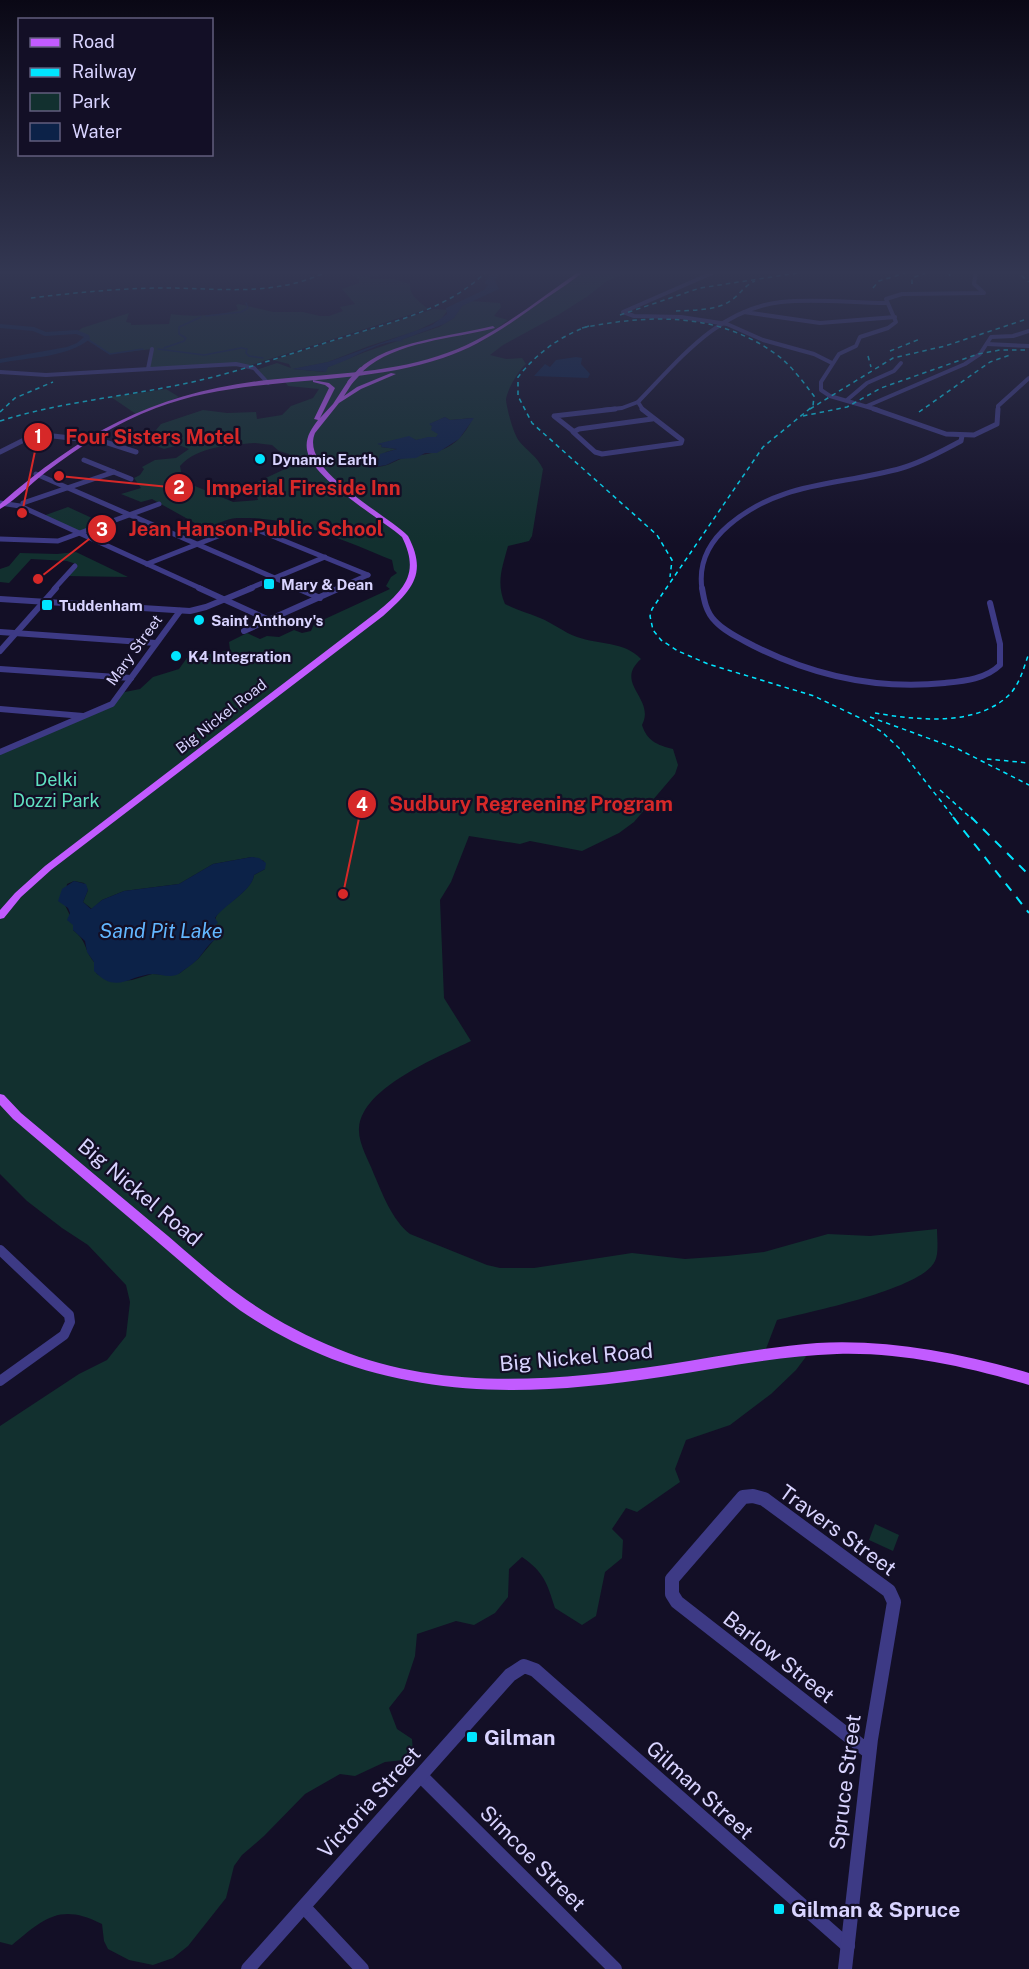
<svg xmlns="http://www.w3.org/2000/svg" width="1029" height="1969" viewBox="0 0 1029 1969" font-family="'Public Sans',sans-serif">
<rect width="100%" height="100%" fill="#130f26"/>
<g fill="#12302f" fill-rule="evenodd">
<path d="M 359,270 L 447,270 L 436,275 L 395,272 L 370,277 L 370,279 L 394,279 L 410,284 C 409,296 420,302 428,309 L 248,366 L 148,369 L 152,349 L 109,354 L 90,342 L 87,336 L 77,332 L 82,328 L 129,313 L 126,322 L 131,323 L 131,325 L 169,324 L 171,314 C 193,317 217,316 238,310 L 236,305 L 239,304 L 273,312 L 303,312 L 320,316 L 329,316 L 343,311 L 340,307 L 355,304 L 342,289 L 359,283 L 359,279 L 352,275 Z"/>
<path d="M 588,270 L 634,270 L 607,281 L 588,296 L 558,315 L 503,345 L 490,355 L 506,359 L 522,358 L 526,364 C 519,369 506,392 506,400 C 507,409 513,433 519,441 C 527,451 537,456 543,469 L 532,536 L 529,541 L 508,546 C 502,568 496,583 505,604 C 517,610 528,613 540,618 C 553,623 563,632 577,637 C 599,645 624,641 641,659 C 613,684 656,698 642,725 C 647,741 657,745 673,749 L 678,765 L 675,774 L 634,822 L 619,833 L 582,851 L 530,841 L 520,844 L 469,836 L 451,882 L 440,900 L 444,998 L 471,1041 C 439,1057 362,1087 359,1128 C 358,1143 368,1159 373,1172 C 382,1193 392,1220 410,1234 L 487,1265 L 500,1268 L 534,1268 L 632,1253 L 685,1259 L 727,1256 L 764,1252 L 828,1234 L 870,1236 L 937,1229 C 937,1238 939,1253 935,1261 C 923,1289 809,1312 777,1320 L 764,1354 L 811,1350 L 796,1370 L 771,1394 L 730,1425 L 686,1440 L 675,1469 L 680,1482 L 637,1512 L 626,1508 L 612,1529 L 623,1540 L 622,1558 L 605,1572 L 596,1616 L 582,1625 L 555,1608 C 547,1583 544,1572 522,1557 L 509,1569 L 508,1597 L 495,1613 L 474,1625 L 456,1621 L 417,1634 L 415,1656 L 404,1689 L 389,1708 L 397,1729 L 412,1739 L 413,1752 L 403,1760 L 385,1762 L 355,1776 L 340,1774 L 305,1794 L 264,1836 L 242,1855 L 234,1866 L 226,1898 L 188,1946 L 173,1958 L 153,1965 L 129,1960 L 108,1949 L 104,1941 L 102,1924 C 60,1902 43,1919 12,1945 L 0,1942 L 0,1426 L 79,1374 L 107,1360 L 126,1336 L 130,1302 L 126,1285 L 88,1245 L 62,1228 L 27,1201 L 0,1174 L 0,752 L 109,706 L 120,693 L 140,689 L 153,677 L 179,669 L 189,655 L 213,654 L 230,650 L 229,642 L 247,633 L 260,639 L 267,636 L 279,637 L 294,630 L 302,633 L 311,631 L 314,624 L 390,589 L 386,586 L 391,577 L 397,573 L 394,570 L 392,560 C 343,540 292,516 237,518 C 224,518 216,528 202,527 L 152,499 L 141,502 L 121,494 L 141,488 L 134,478 L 140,475 L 144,469 L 142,467 L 155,460 L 176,458 L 189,449 L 179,445 L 164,449 L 146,442 L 161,424 L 203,410 L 227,413 L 256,412 L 257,419 L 282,415 L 291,406 L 313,398 L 319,389 L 288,386 L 285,382 L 371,374 L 415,366 L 447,357 L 479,343 ZM 445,417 L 450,420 L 473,418 C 456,452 438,452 405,458 C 398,459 393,463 387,465 C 381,467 374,467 368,468 L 386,452 L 397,449 L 381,447 L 382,445 L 378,444 L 409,437 L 416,440 L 436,437 L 439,435 L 430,424 ZM 255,443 L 272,445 L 279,451 L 289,454 L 287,460 L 292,462 L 285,469 L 253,484 L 258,500 L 233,502 L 183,481 L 180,466 C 198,446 230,445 255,443 ZM 252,857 L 264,861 L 265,869 L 254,875 C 251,893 220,906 216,917 C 213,923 215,933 214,940 L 198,959 L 180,973 L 174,975 L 152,974 L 132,980 L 112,982 L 97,974 L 94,968 L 94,962 C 83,948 88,942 73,930 L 75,926 L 65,905 L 67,884 L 74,881 L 84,883 L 88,890 L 83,902 L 92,909 L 102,900 L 124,891 L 179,884 L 213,864 Z"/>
<path d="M 471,301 L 500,303 L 501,307 L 494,316 L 508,320 C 497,328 485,337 473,343 C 409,374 336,375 267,382 L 256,370 L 277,363 L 291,368 L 289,364 L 273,360 L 434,309 L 448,310 L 441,319 L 416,331 L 369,346 L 328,362 L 293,369 L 324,372 L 328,367 L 365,352 L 439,327 L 454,318 L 462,306 Z"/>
<polygon points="166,389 179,397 136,414 111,397"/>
<polygon points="68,507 105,524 81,533 43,516"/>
<polygon points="76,552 128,577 66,576 76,564 67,561 31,559 9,583 0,582 0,569 9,566 20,553 57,554"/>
<polygon points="875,1524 899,1535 893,1551 869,1540"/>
</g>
<g fill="#0c2248">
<path d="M 499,270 L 510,270 L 500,273 L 495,281 L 499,289 L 462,306 L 454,318 L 444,324 L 401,340 L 404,342 C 383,337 349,362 328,367 L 326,372 L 292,369 L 328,362 L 432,325 L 447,314 L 446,308 L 484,290 L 488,285 L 485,283 C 486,277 493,272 499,270 Z"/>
<polygon points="576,357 582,358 581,364 590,374 588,378 534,376 545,364 550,367 556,360"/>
<polygon points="445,417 450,420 474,418 459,439 437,453 425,453 416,458 399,459 386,465 368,468 378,461 380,454 397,449 381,447 382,445 377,444 409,436 416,440 428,437 436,437 438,434 431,430 432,426 429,424"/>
<path d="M 252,857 L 259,858 L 266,863 L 265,869 L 254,875 C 253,890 224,905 215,918 L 218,923 L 215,925 L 216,939 C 208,944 204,952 198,959 C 193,964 185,969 180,973 C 172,979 161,974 153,974 C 129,975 117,995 94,971 L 94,962 L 87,952 L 85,941 L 73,930 L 73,925 L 67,920 L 70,913 L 68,908 L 58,901 L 62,889 L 74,881 L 86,884 L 88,890 L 83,902 L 91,909 L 102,900 L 124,891 L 179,884 L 213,864 Z"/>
</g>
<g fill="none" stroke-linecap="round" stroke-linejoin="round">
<g stroke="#0c2248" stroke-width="1.5">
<polyline points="206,316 241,312 248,308 246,303"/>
<polyline points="87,339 110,354 143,349"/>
<polyline points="164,348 184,341 186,338 179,334 179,327 201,317"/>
<polyline points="158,349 204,355 241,348 247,349 246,353 249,356 263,358"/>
<polyline points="182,533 201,526"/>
</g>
<path fill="#0c2248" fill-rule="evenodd" d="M 0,324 L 34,327 L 46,332 L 77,330 L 89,335 L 90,339 C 66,358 29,357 0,363 L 0,359 L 67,347 L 77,343 L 84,337 L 76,334 L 45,336 L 33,331 L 0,328 Z"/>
<g stroke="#3d3a85" stroke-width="4">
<polyline points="719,270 623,312 634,316 681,317 727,324 763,340 814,354 832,363"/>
<polyline points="744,312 820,323 895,317"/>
<polyline points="987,344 1029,346"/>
<polyline points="148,369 152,349"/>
<polyline points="0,372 46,375 236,364 254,368 268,383"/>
<polyline points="847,400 867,383 894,371 901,363"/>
<polyline points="867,406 965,364 980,354 991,337 1013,336 1029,331"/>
<polyline points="602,410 622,408 638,402"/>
<path d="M 643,410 L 638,402 C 679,360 718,309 781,302 C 815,298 852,303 886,303"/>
<polyline points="878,410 830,396 821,390 821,382 839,354 856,346 860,337 888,328 896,322 886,299 902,294 984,293 974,284 976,270"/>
<polyline points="998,410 998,406 1029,378"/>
</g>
<g stroke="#3d3a85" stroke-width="5">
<polyline points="642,409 682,440 681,443 602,454 595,452 573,432 579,429 652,419"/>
<polyline points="874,409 946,434 974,435 997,424 998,409"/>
<polyline points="573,431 554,416 615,409"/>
<polyline points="0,452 36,434 105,442 136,452"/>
<polyline points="84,460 131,479"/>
<polyline points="36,474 300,589"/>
<polyline points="0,503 20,506 202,589"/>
<polyline points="23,503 114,472"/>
<polyline points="218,526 260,531 368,575"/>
<polyline points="0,539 58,541 159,504"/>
<polyline points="147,564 236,529"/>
<polyline points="54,589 75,566"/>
<polyline points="248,589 325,557"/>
<polyline points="336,589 368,575"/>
<path d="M 702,589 C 698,562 709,542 729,525 C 782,480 840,486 902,468 C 923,462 942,451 961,441 L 962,436"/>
</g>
<g stroke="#3d3a85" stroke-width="6">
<polyline points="199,588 269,620"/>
<polyline points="297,588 320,598"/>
<path d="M 702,588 C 704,600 706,612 715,621 C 725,632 741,639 754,646 C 814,676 878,690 945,683 C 964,681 986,679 1000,665 L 1000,644 L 990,603"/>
<polyline points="0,599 190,611 206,607 252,588"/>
<polyline points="244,631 340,588"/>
<polyline points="0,632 156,643"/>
<polyline points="0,651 56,588"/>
<polyline points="0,669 131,678"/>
<polyline points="0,709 83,716"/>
<polyline points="0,752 112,704 180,611"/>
</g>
<polyline stroke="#3d3a85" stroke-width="10" points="0,1250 69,1315 70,1322 64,1335 0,1381"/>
<g stroke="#3d3a85" stroke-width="14">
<polyline points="421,1776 615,1969"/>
<polyline points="304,1907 362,1969"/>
<polyline points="248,1969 510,1675 524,1666 535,1670 848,1946"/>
<polyline points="845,1969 871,1739 894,1602 889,1591 764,1499 753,1496 743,1497 672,1579 672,1594 677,1602 869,1752"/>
</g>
<g fill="#c25bff" fill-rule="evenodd">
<path d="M 581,270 L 586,270 C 573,280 559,290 545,299 C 513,322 480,346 443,358 C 350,389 248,373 156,408 C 116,423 80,446 46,472 C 31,483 16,500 0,509 L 0,504 C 84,431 155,393 267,380 C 324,374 383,374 438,356 C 491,340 536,301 581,270 Z"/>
<path d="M 493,326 L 495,328 C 453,339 396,341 363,371 L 358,370 C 387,341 454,336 493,326 Z"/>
<path d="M 391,373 L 396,374 L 361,389 L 339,403 L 315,433 C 299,471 386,513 408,536 C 428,574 412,590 383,616 L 51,870 L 21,897 L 4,918 L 0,919 L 0,910 L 15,893 L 45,866 L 377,612 C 405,589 420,573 402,537 C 379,517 312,479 307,450 C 305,438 311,429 318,420 L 314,419 L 329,388 L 325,385 L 313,382 L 313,380 L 329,383 L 335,388 L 320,418 L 333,404 L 348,381 L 353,382 L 344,396 L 357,387 Z"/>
<path d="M 0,1094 L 4,1095 L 21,1113 C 66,1151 111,1188 156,1226 C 183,1248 209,1273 237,1293 C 268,1316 303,1335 338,1349 C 441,1391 557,1381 664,1365 C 715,1357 766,1347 817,1343 C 889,1339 960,1353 1029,1373 L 1029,1385 C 967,1367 903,1352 837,1354 C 778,1356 720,1368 661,1377 C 547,1394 442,1400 332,1359 C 296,1345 255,1323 225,1299 C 200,1279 177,1258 153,1238 C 106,1198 60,1159 13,1119 L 0,1105 Z"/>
</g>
<g stroke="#00e5ff" stroke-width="1.5" stroke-dasharray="4.5 4" stroke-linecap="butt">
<polyline points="1015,270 1029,282"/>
<polyline points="950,276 949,273 952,270"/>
<polyline points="912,284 912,278 933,270"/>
<polyline points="873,288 879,281 915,270"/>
<path d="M 31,298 C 72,293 113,289 155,288 C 215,287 274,299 330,270"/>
<path d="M 676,311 C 694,310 718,311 733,299 C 741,293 745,285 755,281"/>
<polyline points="620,315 700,288 817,270"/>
<path d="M 589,326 C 560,336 537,353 518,377 L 518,396 L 532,423 L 657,535 L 672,560 L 670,577"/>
<path d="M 582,328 C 649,314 719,312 777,355 C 792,366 803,382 814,396 L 813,406 L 763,447 L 652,609 L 650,616 L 653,630 L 661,640 L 678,651 L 708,664 L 814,696 L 860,718 L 882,732 L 899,748 L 955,819"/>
<polyline points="890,351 920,339"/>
<polyline points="868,356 871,367"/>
<polyline points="810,409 893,358 945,346 1027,319"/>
<polyline points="0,412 15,398 53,382"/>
<polyline points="919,412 990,362 1010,355"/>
<polyline points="803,416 847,407 881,388 978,354 1000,350 1029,350"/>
<path d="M 0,421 C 60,402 122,397 183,384 C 241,372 297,351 354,334 C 403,319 451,307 488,270"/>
<path d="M 875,713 C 916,720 976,727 1009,695 C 1020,684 1024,667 1029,653"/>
<polyline points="870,717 958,749 1029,785"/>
<polyline points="987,759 1029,763"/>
<polyline points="940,790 972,819"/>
</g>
<g stroke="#00e5ff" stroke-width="2" stroke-dasharray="9 8" stroke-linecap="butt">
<polyline points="953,817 1029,913"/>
<polyline points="971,817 1029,875"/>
</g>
<polyline stroke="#c25bff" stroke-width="5" points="350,382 361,370"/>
</g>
<linearGradient id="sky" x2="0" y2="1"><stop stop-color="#0a0815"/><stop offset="0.5" stop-color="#333752"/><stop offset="1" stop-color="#333752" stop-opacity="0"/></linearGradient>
<rect width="1029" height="545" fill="url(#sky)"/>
<g fill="#00e5ff" stroke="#130f26" stroke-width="2">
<circle cx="260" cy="459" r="6"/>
<rect x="263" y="578" width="12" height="12" rx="3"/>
<rect x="41" y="599" width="12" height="12" rx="3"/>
<circle cx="199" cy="620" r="6"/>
<circle cx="176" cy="656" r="6"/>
<rect x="466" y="1731" width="12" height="12" rx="3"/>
<rect x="773" y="1903" width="12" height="12" rx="3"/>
</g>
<g text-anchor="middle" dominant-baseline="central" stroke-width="4.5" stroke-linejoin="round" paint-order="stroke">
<g font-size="15" font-weight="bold" fill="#d9d4ff" stroke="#130f26" text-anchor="start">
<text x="272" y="459">Dynamic Earth</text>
<text x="281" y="584">Mary &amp; Dean</text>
<text x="59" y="605">Tuddenham</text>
<text x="211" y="620">Saint Anthony's</text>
<text x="188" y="656">K4 Integration</text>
</g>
<g font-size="15" fill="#d9d4ff" stroke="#130f26">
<text transform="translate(134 650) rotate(-54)">Mary Street</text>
<text transform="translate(221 716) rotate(-38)">Big Nickel Road</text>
</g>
<g font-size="18" fill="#5fe0c0" stroke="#130f26">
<text x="56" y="779">Delki<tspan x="56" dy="21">Dozzi Park</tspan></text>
</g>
<g font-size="20" font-style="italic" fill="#62b6ff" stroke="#130f26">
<text x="161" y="931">Sand Pit Lake</text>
</g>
<g font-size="21" fill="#d9d4ff" stroke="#130f26">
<text transform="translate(140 1192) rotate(40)">Big Nickel Road</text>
<text transform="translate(576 1357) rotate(-5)">Big Nickel Road</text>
<text transform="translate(838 1530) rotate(36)">Travers Street</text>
<text transform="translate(779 1657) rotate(38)">Barlow Street</text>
<text transform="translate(845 1782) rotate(-83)">Spruce Street</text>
<text transform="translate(700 1790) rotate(42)">Gilman Street</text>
<text transform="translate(369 1802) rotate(-48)">Victoria Street</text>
<text transform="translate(533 1858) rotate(45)">Simcoe Street</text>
</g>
<g font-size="21" font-weight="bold" fill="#d9d4ff" stroke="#130f26" text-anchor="start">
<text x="484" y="1737">Gilman</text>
<text x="791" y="1909">Gilman &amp; Spruce</text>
</g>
</g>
<path fill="none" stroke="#d62828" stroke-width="2" d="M22 513L38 437M59 476L179 488M38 579L102 529M343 894L362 804"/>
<g fill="#d62828" stroke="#130f26" stroke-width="2">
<circle cx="22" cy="513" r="6"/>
<circle cx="59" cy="476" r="6"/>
<circle cx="38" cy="579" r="6"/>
<circle cx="343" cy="894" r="6"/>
<circle cx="38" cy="437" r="15"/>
<circle cx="179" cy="488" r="15"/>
<circle cx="102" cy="529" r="15"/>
<circle cx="362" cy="804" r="15"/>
</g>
<g font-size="18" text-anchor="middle" font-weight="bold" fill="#fff">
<text x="38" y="443">1</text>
<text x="179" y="494">2</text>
<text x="102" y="536">3</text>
<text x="362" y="811">4</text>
</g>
<g font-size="20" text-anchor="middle" font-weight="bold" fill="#d62828" stroke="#130f26" stroke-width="4.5" stroke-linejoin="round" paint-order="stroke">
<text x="153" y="444">Four Sisters Motel</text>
<text x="303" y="495">Imperial Fireside Inn</text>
<text x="256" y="536">Jean Hanson Public School</text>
<text x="531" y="811">Sudbury Regreening Program</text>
</g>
<rect x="18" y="18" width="195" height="138" fill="#130f26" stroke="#625e7d" stroke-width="1.5"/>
<rect x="30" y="38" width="30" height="9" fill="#c25bff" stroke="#625e7d" stroke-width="1.5"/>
<text x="72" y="48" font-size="18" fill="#d9d4ff">Road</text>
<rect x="30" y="68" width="30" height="9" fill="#00e5ff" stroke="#625e7d" stroke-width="1.5"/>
<text x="72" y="78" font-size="18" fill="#d9d4ff">Railway</text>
<rect x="30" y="93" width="30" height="18" fill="#12302f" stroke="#625e7d" stroke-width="1.5"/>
<text x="72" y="108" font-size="18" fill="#d9d4ff">Park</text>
<rect x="30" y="123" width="30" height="18" fill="#0c2248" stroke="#625e7d" stroke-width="1.5"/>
<text x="72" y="138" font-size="18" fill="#d9d4ff">Water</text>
</svg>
